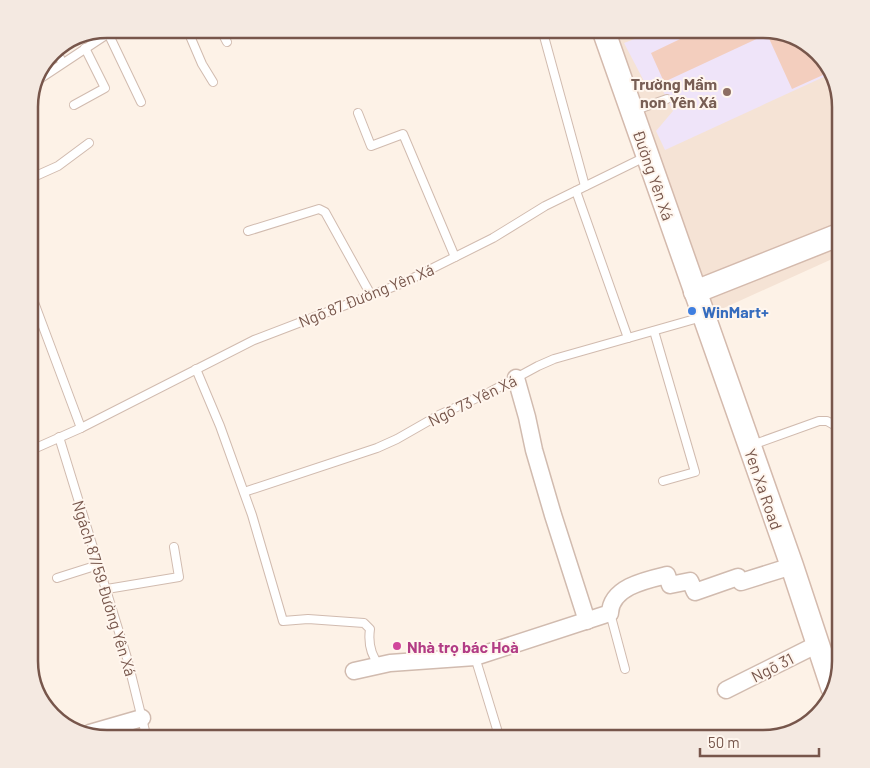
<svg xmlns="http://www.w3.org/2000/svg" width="870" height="768" viewBox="0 0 870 768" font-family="Barlow,sans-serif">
<rect width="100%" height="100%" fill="#fdf2e7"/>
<polygon fill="#f5e3d5" points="608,29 763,29 818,51 841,107 841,255 704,317"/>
<polygon fill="#efe4f9" points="661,29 763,29 818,51 828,75 665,150 656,131 673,111 660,85 645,83 624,43"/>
<polygon fill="#f3cebe" points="722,29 763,29 812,49 823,75 792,89 767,34 664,82 651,53 699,30 703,38"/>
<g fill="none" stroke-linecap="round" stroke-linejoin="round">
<g stroke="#d1bbaf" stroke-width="10">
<g id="lane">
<polyline points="187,29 202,64 213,82"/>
<polyline points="220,29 227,42"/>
<polyline points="542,29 585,186"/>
<polyline points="108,33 141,102"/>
<polyline points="55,48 62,62"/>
<polyline points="41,78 115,29"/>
<polyline points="74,105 105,88 85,48"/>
<polyline points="633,111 667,99"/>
<polyline points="358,113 371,146 403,134 455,257"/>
<polyline points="29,179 58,166 89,143"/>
<polyline points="576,191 628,338"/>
<polyline points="248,231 319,209 325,212 371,295"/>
<polyline points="29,289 81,428"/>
<polyline points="654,331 695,472 663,481"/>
<path d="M 196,369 L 220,426 L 252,515 L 283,621 L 308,619 L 364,623 L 370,629 C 368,643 370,654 379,665"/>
<polyline points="59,437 127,658 147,739"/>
<polyline points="752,445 819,421 827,421 841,429"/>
<polyline points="29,451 81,428 254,340 403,283 493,238 545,206 645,157"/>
<polyline points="244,492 377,448 397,439 439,415 490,392 538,366 554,359 702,317"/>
<polyline points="57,578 98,565"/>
<polyline points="107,589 179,577 174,547"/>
<polyline points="610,613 625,669"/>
<polyline points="475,657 500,739"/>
</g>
</g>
<g stroke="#d1bbaf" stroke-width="19">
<g id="street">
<polyline points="516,378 527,417 534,450 553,515 587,621"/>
<path d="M 354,671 L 390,663 L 475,657 L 610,613 C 611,587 646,580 667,575 L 670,585 L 690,581 L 695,592 L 738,577 L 741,582 L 792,566"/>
<polyline points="726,690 818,644"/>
<polyline points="90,733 142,718"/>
</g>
</g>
<g stroke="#d4baad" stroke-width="25">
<g id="secondary">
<polyline points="603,29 792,566 832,687"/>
<polyline points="695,292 841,234"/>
</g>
</g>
<use href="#lane" stroke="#fff" stroke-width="8"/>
<use href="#street" stroke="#fff" stroke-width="16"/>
<use href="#secondary" stroke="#fff" stroke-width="22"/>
</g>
<circle fill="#8d6e63" stroke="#fff6ee" stroke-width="2" cx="727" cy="92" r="5"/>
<circle fill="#3f7fe0" stroke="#fff6ee" stroke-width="2" cx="692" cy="311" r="5"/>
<circle fill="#d1479c" stroke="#fff6ee" stroke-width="2" cx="397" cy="646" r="5"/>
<g text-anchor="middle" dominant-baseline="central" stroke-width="4" stroke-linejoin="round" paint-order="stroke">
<g font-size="16" font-weight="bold" fill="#785e54" stroke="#fff6ee" text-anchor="end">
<text x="717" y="83">Trường Mầm<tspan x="717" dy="18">non Yên Xá</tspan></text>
</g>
<g font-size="16" fill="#77564b" stroke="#fff6ee">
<text transform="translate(654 175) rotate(71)">Đường Yên Xá</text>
<text transform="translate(366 295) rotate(-22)">Ngõ 87 Đường Yên Xá</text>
<text transform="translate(472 400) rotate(-26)">Ngõ 73 Yên Xá</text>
<text transform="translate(764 489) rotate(71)">Yen Xa Road</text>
<text transform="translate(105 588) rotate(73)">Ngách 87/59 Đường Yên Xá</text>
<text transform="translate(772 667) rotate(-27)">Ngõ 31</text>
</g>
<g font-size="16" font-weight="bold" fill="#366cbe" stroke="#fff6ee" text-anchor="start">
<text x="702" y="311">WinMart+</text>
</g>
<g font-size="16" font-weight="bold" fill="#b23c85" stroke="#fff6ee" text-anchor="start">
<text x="407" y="646">Nhà trọ bác Hoà</text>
</g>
</g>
<path d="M0 0H870V768H0ZM107 38H763A69 69 0 0 1 832 107V661A69 69 0 0 1 763 730H107A69 69 0 0 1 38 661V107A69 69 0 0 1 107 38Z" fill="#f4e9e1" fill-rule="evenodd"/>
<path fill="none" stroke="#77564b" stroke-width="2.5" d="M107 38H763A69 69 0 0 1 832 107V661A69 69 0 0 1 763 730H107A69 69 0 0 1 38 661V107A69 69 0 0 1 107 38Z"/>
<path d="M700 748v8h119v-8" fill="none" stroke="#77564b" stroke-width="2.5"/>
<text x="708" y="748" font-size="15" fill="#77564b" stroke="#fff6ee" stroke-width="4" paint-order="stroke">50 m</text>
</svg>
